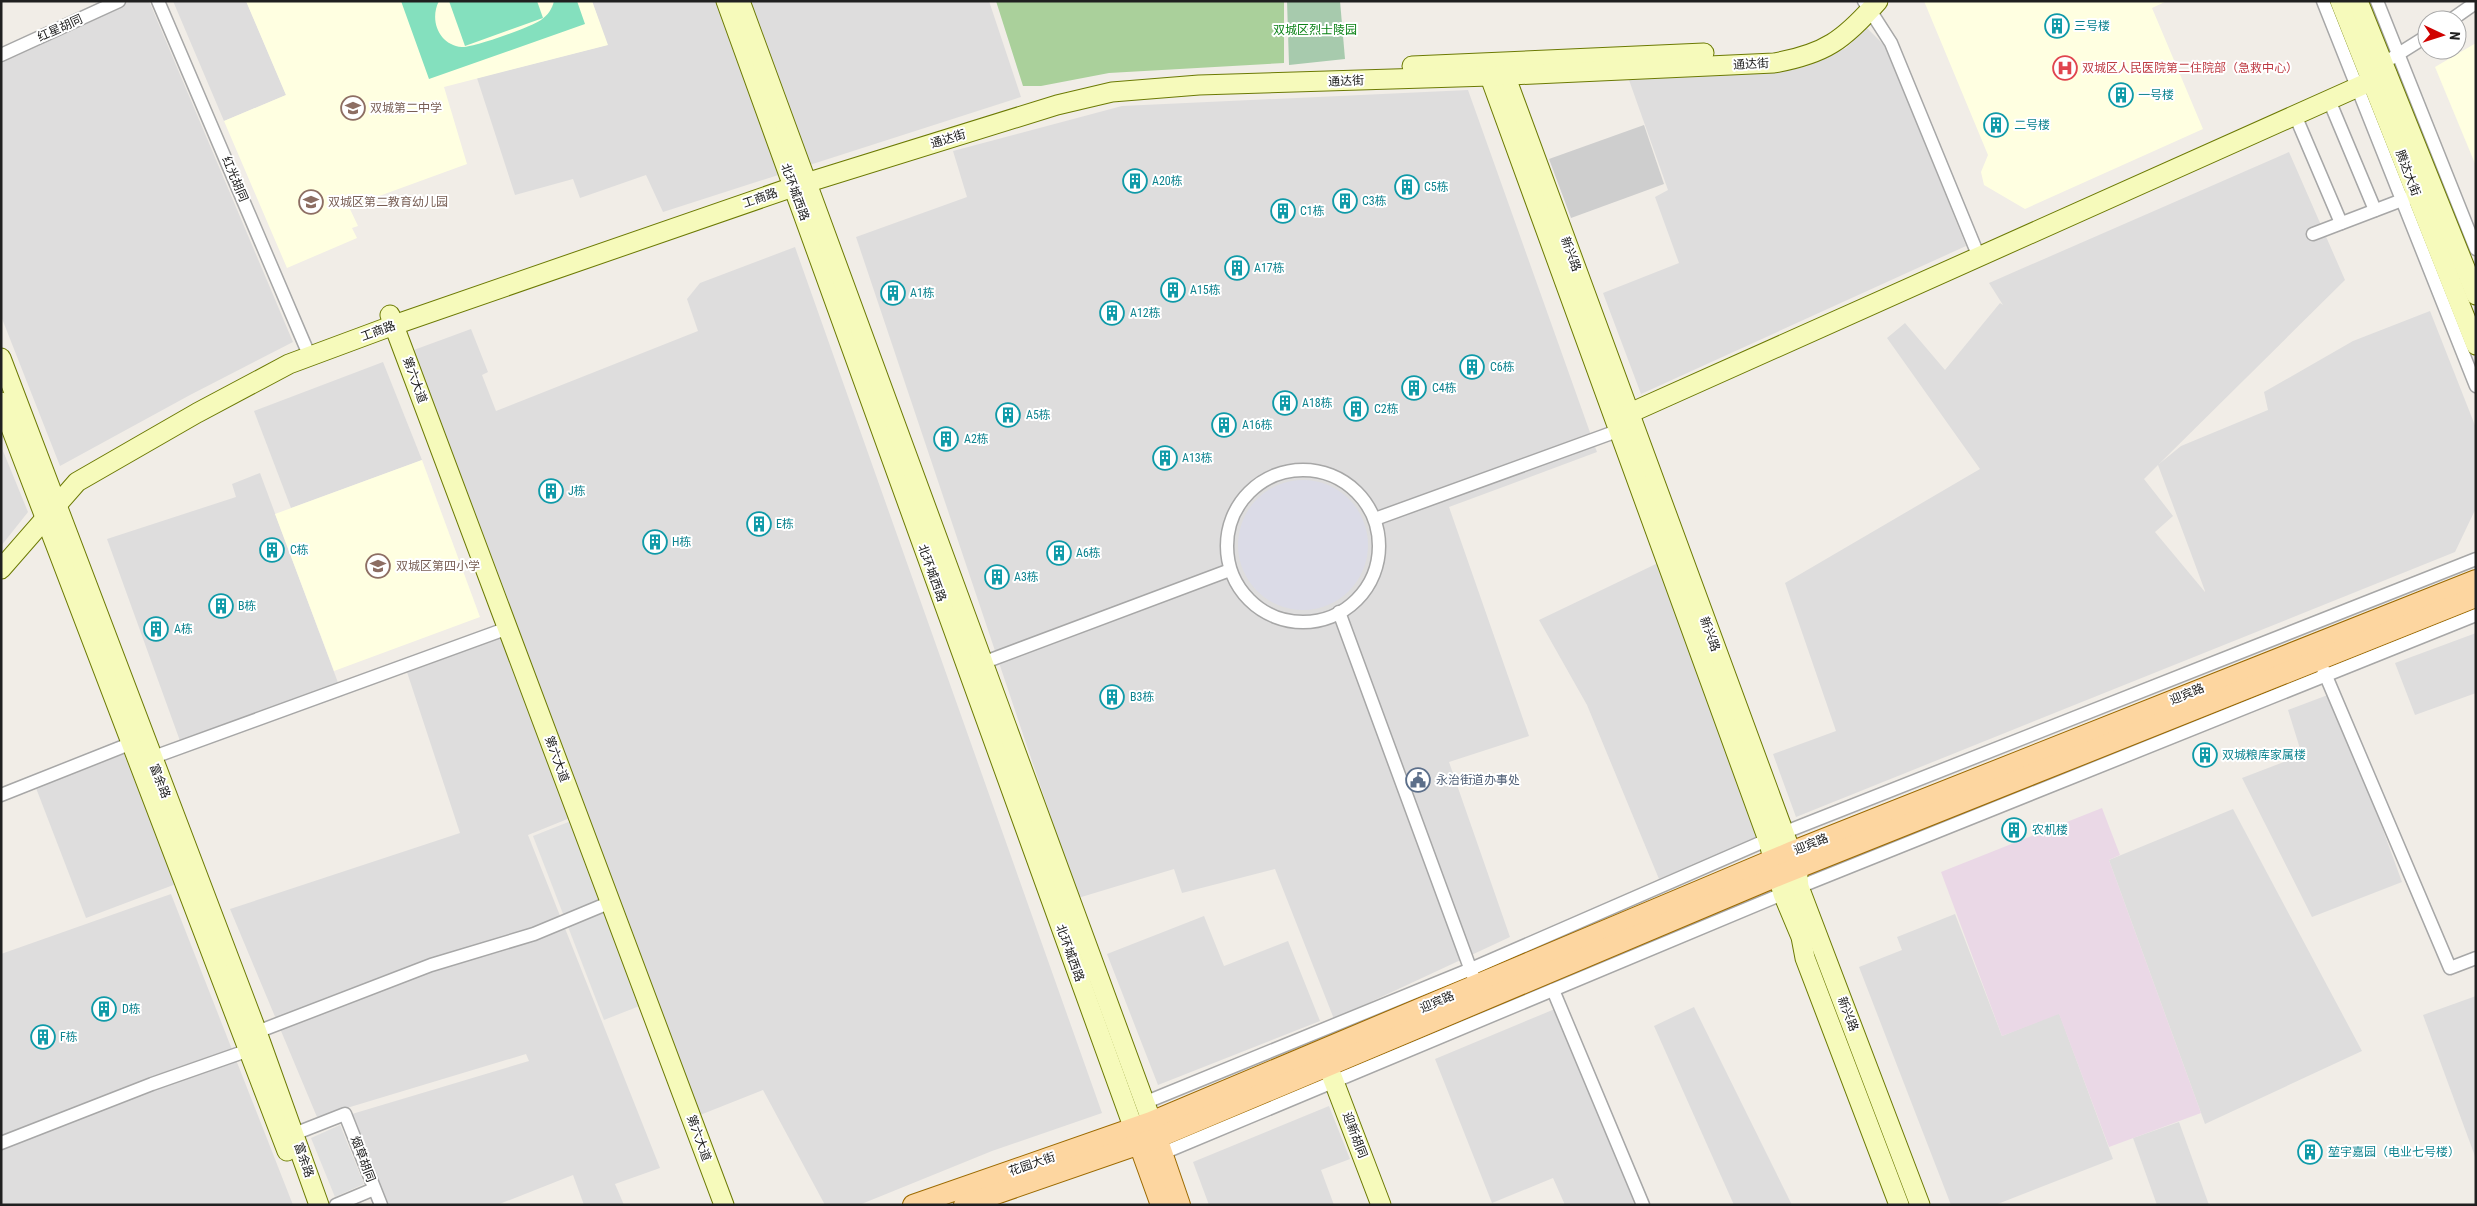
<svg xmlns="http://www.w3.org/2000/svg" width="2477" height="1206" viewBox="0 0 2477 1206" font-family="'Roboto Condensed','Noto Sans SC',sans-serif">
<rect width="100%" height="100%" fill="#f1ede7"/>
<g fill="#dedddd" fill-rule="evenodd">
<polygon points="131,1 149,1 293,342 190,395 60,466 1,316 1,62"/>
<polygon points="173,1 246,1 286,95 224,121"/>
<polygon points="592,1 989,1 1021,97 663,212 646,175 580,198 573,179 515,195 477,78 607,45"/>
<polygon points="1867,28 1886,47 1966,246 1641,394 1603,293 1679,263 1655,197 1668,190 1629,80 1779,72 1805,67 1846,48"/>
<polygon points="1468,90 1597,452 1449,507 1529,736 1449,762 1510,937 1334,1019 1275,869 1182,893 1174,869 1078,898 856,237 967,197 953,151 1122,106"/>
<path d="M 2289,152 L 2345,280 L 2159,464 L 2181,446 L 2268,410 L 2264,392 L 2353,341 L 2430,311 L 2476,428 L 2476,508 L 2455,552 L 1796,817 L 1773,754 L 1836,731 L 1785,583 L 1980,469 L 1887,338 L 1905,323 L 1945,370 L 2000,303 L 2003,305 L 1989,283 ZM 2158,465 L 2205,591 L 2205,592 L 2155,532 L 2173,516 L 2144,479 Z"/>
<polygon points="795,247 1102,1113 992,1151 859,1205 825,1205 763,1090 700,1115 411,351 471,329 488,372 482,375 496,411 698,331 687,299 700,283"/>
<polygon points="383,362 422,460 291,508 254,411"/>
<polygon points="1,446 28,512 1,546"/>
<polygon points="260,473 343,696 184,752 107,539 236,497 232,484"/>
<polygon points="1658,563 1760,837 1659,879 1587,705 1539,620"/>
<polygon points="2476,633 2476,693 2415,715 2395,663"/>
<polygon points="501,637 570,818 528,835 660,1168 615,1184 624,1205 584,1205 573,1175 497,1205 387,1205 352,1114 529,1061 526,1054 317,1117 230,909 460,833 407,672"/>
<polygon points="2333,693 2402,882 2312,917 2242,778 2302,755 2288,710"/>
<polygon points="124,754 176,884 86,918 36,788"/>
<polygon points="2233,809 2362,1051 2205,1124 2109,860"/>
<polygon points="171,894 293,1205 1,1205 1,954"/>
<polygon points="1955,914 2002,1036 2059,1013 2113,1159 1995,1205 1951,1205 1859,967 1902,950 1897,937"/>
<polygon points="1204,916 1224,966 1288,941 1320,1021 1158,1085 1107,954"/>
<polygon points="2476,996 2476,1159 2423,1015"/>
<polygon points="1562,1006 1648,1205 1565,1205 1553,1178 1492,1203 1435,1059"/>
<polygon points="1694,1007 1792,1205 1734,1205 1654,1026"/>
<polygon points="1329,1106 1350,1159 1321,1170 1334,1205 1209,1205 1193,1162"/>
<polygon points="2179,1122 2209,1205 2157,1205 2133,1138"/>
</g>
<polygon fill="#ead8e6" points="2102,808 2120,855 2109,860 2201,1113 2109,1147 2059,1014 2002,1036 1941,872"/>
<g fill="#ffffe1">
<polygon points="246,1 592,1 608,45 444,87 467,164 349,207 358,226 352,228 357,238 287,268 224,121 286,95"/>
<polygon points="1924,1 2167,1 2152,8 2203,129 2025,209 1984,185 1981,172 1988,155"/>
<polygon points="2476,43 2476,166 2435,67"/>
<polygon points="422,460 480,617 334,671 275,514"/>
</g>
<polygon fill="#cecece" points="1644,125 1664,184 1571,218 1549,159"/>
<polygon fill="#aad09b" points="996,1 1284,1 1284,63 1109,73 1041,86 1023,86"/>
<polygon fill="#a7caad" points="1287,1 1340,1 1345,59 1289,65"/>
<g fill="#84e0be">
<path d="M 401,1 L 439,1 C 429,20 439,45 462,47 C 473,48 531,27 541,20 C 548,15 552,9 554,1 L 577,1 L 585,24 L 429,79 Z"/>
<polygon points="449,1 537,1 543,18 465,46"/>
</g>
<g fill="#e0e0e0">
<polygon points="571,821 642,1005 604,1020 533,836"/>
<polygon points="340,1125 364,1184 335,1197 311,1138"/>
</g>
<circle fill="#dbdbe7" cx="1303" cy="545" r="65"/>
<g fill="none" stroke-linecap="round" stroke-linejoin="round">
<g stroke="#a7a7a7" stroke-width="15">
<g id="street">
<polyline points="158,1 310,357"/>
<polyline points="1864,1 1891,43 1979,257"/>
<polyline points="2323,1 2476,386"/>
<polyline points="2377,1 2476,249"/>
<polyline points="2451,20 2471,6"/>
<polyline points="1,55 119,1"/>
<polyline points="2392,58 2427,36"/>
<polyline points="2329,100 2375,210"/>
<polyline points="2295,115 2341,223"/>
<polyline points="2313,234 2410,197"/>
<circle cx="1303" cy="546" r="76"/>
<polyline points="1375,519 1620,430 1623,425"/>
<polyline points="1339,612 1473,976"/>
<polyline points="977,665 1230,570"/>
<polyline points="2323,669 2450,968 2476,958"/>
<polyline points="151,758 508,628"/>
<polyline points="1,795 137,741"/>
<polyline points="1553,990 1643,1205"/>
<polyline points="257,1032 431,965 534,934 611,902"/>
<polyline points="1144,1103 1471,969 1783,833 2476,559"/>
<polyline points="294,1134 345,1114 381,1205"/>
<polyline points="1,1143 152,1084 249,1050"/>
<polyline points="1163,1153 1799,887 2476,615"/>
<polyline points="336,1205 374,1189"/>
</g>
</g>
<g stroke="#6c7a04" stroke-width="21">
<g id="secondary">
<polyline points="726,1 1139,1143"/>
<polyline points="740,1 1157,1136"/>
<polyline points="2340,1 2476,345"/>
<polyline points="2358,1 2476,295"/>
<polyline points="1501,64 1791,852 1797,868 1799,887 1920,1205"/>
<polyline points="1412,66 1704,53"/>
<polyline points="1486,66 1768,840 1783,894 1801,937 1805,958 1899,1205"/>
<polyline points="390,315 724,1205"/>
<polyline points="1,358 257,1032 319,1205"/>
<polyline points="1,402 287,1151"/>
<polyline points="1625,421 1630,413 2387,74"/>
<path d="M 1,569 L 77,482 L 197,413 L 289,364 L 394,325 L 793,187 L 1057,105 L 1112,92 L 1199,85 L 1490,76 L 1774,63 C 1825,54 1844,40 1878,1"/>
<polyline points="1328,1066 1381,1205"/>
</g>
</g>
<g stroke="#9c6a00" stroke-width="22">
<g id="primary">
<polyline points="1157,1138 1180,1205"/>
<polyline points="1139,1144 1161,1205"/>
<polyline points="913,1205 1151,1122 1791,852 2476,580"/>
<polyline points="964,1205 1157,1138 1780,875 2476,597"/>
</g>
</g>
<use href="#street" stroke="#fff" stroke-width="12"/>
<use href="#secondary" stroke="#f6fabb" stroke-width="19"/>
<use href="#primary" stroke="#fdd6a0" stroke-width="20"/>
</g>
<defs>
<g id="building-ring" transform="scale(1.25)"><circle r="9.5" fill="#fff" stroke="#0f9aa8" stroke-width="1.5"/><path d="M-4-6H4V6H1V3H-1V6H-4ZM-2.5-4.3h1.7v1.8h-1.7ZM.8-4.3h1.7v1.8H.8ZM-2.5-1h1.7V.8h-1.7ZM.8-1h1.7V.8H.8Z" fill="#0f9aa8"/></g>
<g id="hospital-ring" transform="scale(1.25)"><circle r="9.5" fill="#fff" stroke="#e0444e" stroke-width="1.5"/><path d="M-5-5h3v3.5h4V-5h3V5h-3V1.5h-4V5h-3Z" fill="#e0444e"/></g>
<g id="school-ring" transform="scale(1.25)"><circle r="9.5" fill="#fff" stroke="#8d6e63" stroke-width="1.5"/><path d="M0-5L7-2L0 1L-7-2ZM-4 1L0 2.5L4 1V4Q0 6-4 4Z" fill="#8d6e63"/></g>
<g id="civic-ring" transform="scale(1.25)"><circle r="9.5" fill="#fff" stroke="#5c6f8a" stroke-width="1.5"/><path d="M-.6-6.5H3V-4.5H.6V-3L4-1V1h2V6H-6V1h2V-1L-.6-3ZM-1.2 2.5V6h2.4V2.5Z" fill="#5c6f8a"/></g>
</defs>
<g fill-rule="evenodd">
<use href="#building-ring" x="2057" y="26"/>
<use href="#hospital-ring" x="2065" y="68"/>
<use href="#building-ring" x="2121" y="95"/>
<use href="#school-ring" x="353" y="108"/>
<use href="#building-ring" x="1996" y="125"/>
<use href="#building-ring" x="1135" y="181"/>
<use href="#building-ring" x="1407" y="187"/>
<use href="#building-ring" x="1345" y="201"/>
<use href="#school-ring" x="311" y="202"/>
<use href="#building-ring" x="1283" y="211"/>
<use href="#building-ring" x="1237" y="268"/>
<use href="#building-ring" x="1173" y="290"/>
<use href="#building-ring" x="893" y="293"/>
<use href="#building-ring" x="1112" y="313"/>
<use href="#building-ring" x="1472" y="367"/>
<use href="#building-ring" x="1414" y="388"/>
<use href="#building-ring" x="1285" y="403"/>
<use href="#building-ring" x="1356" y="409"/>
<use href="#building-ring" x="1008" y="415"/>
<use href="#building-ring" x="1224" y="425"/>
<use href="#building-ring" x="946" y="439"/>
<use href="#building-ring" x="1165" y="458"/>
<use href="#building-ring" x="551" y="491"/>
<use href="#building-ring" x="759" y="524"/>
<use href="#building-ring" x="655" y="542"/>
<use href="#building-ring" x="272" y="550"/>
<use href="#building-ring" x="1059" y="553"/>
<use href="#school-ring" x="378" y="566"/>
<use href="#building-ring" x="997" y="577"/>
<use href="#building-ring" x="221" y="606"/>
<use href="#building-ring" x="156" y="629"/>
<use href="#building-ring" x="1112" y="697"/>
<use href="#building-ring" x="2205" y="755"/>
<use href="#civic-ring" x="1418" y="780"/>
<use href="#building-ring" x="2014" y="830"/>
<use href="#building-ring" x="104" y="1009"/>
<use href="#building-ring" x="43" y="1037"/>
<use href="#building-ring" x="2310" y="1152"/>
</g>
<g text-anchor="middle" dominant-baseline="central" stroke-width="4" stroke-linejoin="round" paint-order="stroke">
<g font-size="12" fill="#0d838f" stroke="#fff" text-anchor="start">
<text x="2074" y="26">三号楼</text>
<text x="2138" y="95">一号楼</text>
<text x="2014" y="125">二号楼</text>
<text x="1152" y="181">A20栋</text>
<text x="1424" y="187">C5栋</text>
<text x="1362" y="201">C3栋</text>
<text x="1300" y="211">C1栋</text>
<text x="1254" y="268">A17栋</text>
<text x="1190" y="290">A15栋</text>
<text x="910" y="293">A1栋</text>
<text x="1130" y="313">A12栋</text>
<text x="1490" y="367">C6栋</text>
<text x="1432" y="388">C4栋</text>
<text x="1302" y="403">A18栋</text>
<text x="1374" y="409">C2栋</text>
<text x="1026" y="415">A5栋</text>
<text x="1242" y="425">A16栋</text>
<text x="964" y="439">A2栋</text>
<text x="1182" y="458">A13栋</text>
<text x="568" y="491">J栋</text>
<text x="776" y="524">E栋</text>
<text x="672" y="542">H栋</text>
<text x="290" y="550">C栋</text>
<text x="1076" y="553">A6栋</text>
<text x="1014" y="577">A3栋</text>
<text x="238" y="606">B栋</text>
<text x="174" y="629">A栋</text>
<text x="1130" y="697">B3栋</text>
<text x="2222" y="755">双城粮库家属楼</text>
<text x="2032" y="830">农机楼</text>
<text x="122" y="1009">D栋</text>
<text x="60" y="1037">F栋</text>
<text x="2328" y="1152">堃宇嘉园（电业七号楼）</text>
</g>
<g font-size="12" fill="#202020" stroke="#fff">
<text transform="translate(60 28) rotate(-24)">红星胡同</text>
<text transform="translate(1751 64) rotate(-3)">通达街</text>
<text transform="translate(1346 81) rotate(-2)">通达街</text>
<text transform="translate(948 139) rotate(-17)">通达街</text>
<text transform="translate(2408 173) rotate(69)">腾达大街</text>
<text transform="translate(235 179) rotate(67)">红光胡同</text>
<text transform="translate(795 192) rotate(70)">北环城西路</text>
<text transform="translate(760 198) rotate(-19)">工商路</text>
<text transform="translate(1571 254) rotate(70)">新兴路</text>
<text transform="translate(378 331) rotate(-20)">工商路</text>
<text transform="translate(415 380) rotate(70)">第六大道</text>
<text transform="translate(932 573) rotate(70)">北环城西路</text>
<text transform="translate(1710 634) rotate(70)">新兴路</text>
<text transform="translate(2187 694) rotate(-22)">迎宾路</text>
<text transform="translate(557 759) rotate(70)">第六大道</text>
<text transform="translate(160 781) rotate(69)">富余路</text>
<text transform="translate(1811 844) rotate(-22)">迎宾路</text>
<text transform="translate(1070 953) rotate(70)">北环城西路</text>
<text transform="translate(1437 1002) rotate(-23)">迎宾路</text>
<text transform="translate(1848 1014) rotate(69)">新兴路</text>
<text transform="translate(1355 1135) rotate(69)">迎新胡同</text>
<text transform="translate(699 1138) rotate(70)">第六大道</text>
<text transform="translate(363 1159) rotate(69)">烟草胡同</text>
<text transform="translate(304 1160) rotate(71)">富余路</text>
<text transform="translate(1032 1164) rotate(-19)">花园大街</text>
</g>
<g font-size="12" fill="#0b8216" stroke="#fff">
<text x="1315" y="30">双城区烈士陵园</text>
</g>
<g font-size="12" fill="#be3a42" stroke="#fff" text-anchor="start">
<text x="2082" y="68">双城区人民医院第二住院部（急救中心）</text>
</g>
<g font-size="12" fill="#785e54" stroke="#fff" text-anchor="start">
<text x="370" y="108">双城第二中学</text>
<text x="328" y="202">双城区第二教育幼儿园</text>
<text x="396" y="566">双城区第四小学</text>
</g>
<g font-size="12" fill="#4e5e75" stroke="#fff" text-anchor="start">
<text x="1436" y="780">永治街道办事处</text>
</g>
</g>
<rect width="2477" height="1206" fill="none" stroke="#202020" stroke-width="5"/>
<g transform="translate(2442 35) rotate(94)"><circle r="24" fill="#ffffff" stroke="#a6a6a6"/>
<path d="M0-4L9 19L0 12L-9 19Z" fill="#d00200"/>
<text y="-8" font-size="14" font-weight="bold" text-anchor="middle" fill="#202020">N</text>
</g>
</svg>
